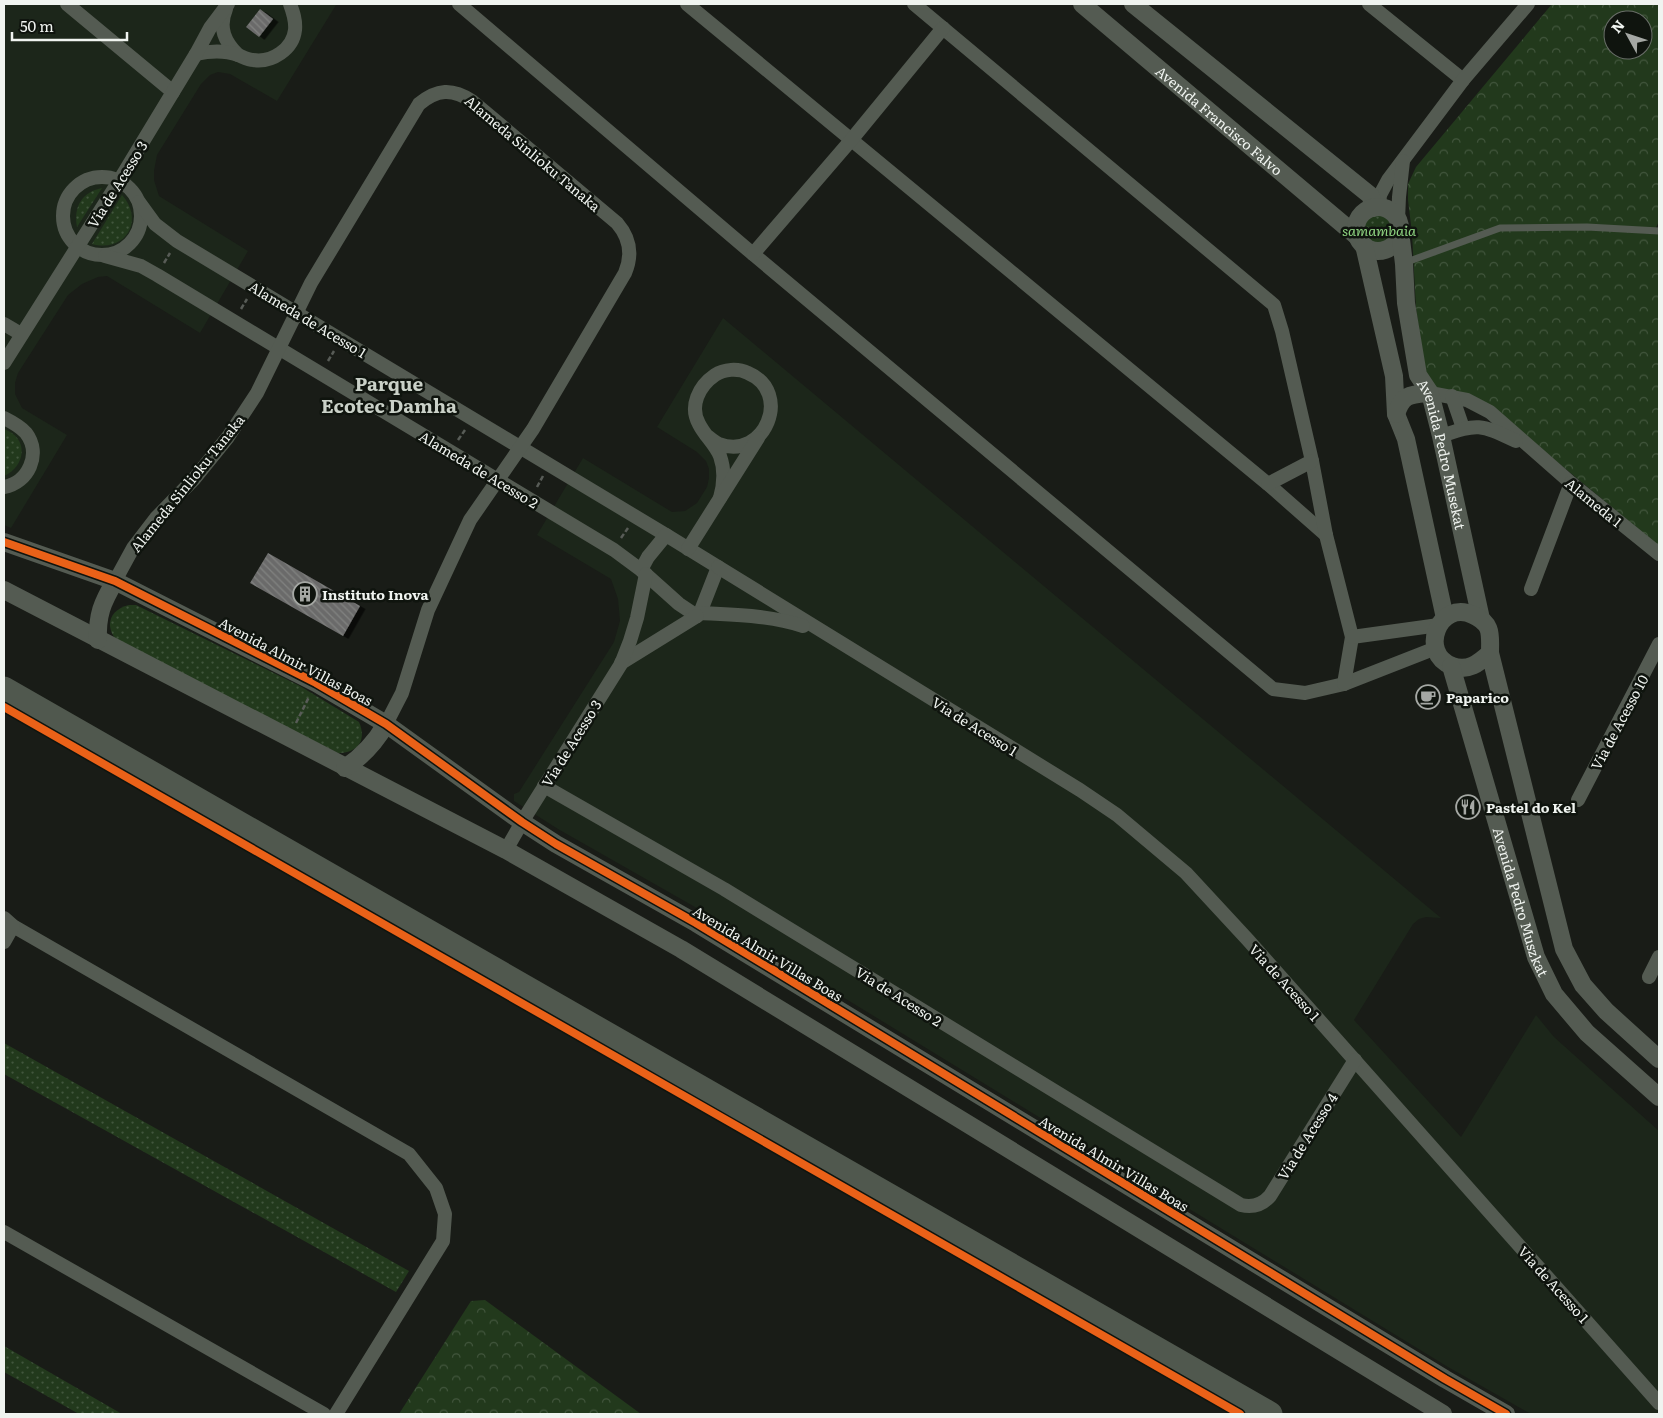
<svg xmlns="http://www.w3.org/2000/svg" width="1663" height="1418" viewBox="0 0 1663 1418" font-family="Literata,serif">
<defs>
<pattern id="green-dots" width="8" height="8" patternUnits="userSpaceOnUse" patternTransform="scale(1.25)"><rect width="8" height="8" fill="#22391c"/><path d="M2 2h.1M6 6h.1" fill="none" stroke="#42563d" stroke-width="1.8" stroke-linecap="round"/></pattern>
<pattern id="forest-crowns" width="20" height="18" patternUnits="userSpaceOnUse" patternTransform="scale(1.25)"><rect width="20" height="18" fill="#22391c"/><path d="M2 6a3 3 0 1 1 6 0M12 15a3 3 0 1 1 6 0" fill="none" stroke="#42563d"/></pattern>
<pattern id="building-back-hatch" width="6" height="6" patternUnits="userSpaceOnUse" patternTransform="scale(1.25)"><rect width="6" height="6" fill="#6b6b6a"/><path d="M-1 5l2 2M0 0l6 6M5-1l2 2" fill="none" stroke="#808180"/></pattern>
<filter id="shadow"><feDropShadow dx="5.5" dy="3" stdDeviation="0" flood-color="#0009"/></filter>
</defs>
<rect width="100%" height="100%" fill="#191c17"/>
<g fill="#1c261a">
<polygon points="4,4 336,5 277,101 230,74 218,72 210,75 201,84 157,155 154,171 154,180 159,196 248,251 200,333 107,276 98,277 82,284 68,295 18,373 15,383 15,394 22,408 67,435 11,528 4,525"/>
<polygon points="723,318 1441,918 1426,917 1419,919 1413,924 1354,1020 1461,1137 1536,1015 1554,1037 1659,1131 1659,1414 1531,1414 1448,1367 702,911 558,829 514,801 514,794 519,792 614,642 620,621 618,599 611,579 537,535 583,458 672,512 685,511 697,503 707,487 709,478 709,469 706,461 697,452 657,427"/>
</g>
<g fill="url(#green-dots)">
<path d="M 102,188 L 77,227 C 73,207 82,192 102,188 Z"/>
<path d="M 122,195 C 145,221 125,253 92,244 Z"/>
<circle cx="1379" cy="229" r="16"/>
<path d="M 4,429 C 29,438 26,466 4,476 Z"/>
<path d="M 129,605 L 136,605 L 300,686 L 359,722 C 367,740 358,753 338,753 L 119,643 C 104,628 108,610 129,605 Z"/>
<polygon points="4,1043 409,1271 396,1292 4,1074"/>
<polygon points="4,1346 122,1414 79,1414 4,1372"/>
</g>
<g fill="url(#forest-crowns)" fill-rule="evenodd">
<path d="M 1552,4 L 1659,4 L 1659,221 L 1655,230 L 1659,233 L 1659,546 L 1498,413 L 1433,390 L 1426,377 L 1416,308 L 1412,233 L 1408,200 L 1408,184 L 1416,167 ZM 1613,20 L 1643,20 L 1643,50 L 1613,50 Z"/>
<polygon points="485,1300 641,1414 399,1414 471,1301"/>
</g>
<g fill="url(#building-back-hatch)" filter="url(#shadow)">
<polygon points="260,9 273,19 259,37 246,27"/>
<polygon points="268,553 360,606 343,636 250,583"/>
</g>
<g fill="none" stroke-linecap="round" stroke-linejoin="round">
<g stroke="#585c57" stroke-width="2.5" stroke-dasharray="5 2.5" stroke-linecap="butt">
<polyline points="164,263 170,253"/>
<polyline points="241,309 247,299"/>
<polyline points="328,361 334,351"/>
<polyline points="458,440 465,430"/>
<polyline points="537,487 543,476"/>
<polyline points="621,538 628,528"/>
<polyline points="296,723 309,697"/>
</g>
<polyline stroke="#545b52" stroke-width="7" points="1404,263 1500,228 1587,227 1659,231"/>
<g stroke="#545b52" stroke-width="14">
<polyline points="67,4 173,92"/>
<polyline points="459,4 753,254 1273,689 1305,693 1344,684 1436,648"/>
<polyline points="687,4 1268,484 1326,535"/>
<polyline points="914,4 1274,305 1282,331 1312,461 1326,535 1352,637 1344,684"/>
<polyline points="1369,4 1463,80"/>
<path d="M 226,9 C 218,28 225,42 238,55"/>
<path d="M 196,54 C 210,51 224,50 238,55 C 243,57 248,60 253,60 C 272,63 293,49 295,30 C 296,20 293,12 290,4"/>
<circle cx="102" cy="216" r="39"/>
<polyline points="139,202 155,224 177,241 666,535"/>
<polyline points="1379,207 1380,195 1388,180 1463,80 1528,4"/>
<polyline points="1398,220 1399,197 1403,161"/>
<polyline points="753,254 852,139 943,28"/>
<polyline points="105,256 141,266 157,275 614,550 641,570 679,604 697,616 700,613 718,567 666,535 648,557 641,570"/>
<polyline points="4,324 21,334"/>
<polyline points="4,363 119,181 196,54 210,28 228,4"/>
<polyline points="1430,393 1467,400 1490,412 1571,483 1659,554"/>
<polyline points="1452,396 1463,428"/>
<path d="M 4,418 C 12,422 20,426 26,433 C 42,454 28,483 4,487"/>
<path d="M 706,435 C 710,438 714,442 719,444 C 765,461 793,392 748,373 C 738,368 724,369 715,375 C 699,386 689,406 699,424 C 705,436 715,444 720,456 C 725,470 724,484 720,498"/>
<path d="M 1441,436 C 1479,423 1480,424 1516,441"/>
<polyline points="1268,484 1312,461"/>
<polyline points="688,549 758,438"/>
<polyline points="718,567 1080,790 1117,815 1186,873 1248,940 1659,1403"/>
<path d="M 115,581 L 133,548 L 156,518 L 194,479 L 228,437 L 257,393 L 311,283 L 419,104 C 437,89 452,88 472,101 L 617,223 C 630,238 633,254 625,273 L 533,429 L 470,520 L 428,610 L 402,693 L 386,724"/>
<polyline points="1531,589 1571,483"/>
<path d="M 700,613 C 735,615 769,615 803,626"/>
<polyline points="1352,637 1439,625"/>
<polyline points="621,663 697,616"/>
<path d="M 544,786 L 724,889 L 1241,1205 C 1253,1208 1262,1205 1270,1196 L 1355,1060"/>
<polyline points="1578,800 1659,644"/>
<polyline points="506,850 522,822 621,664 630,641 637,618 646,574"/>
<polyline points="4,918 13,926 409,1154 436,1188 445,1214 443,1241 336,1414"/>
<polyline points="4,942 13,926"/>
<polyline points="1649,977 1659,957"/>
<polyline points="4,1232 324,1414"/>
</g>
<g stroke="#545b52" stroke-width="18">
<path id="s1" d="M 1082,4 L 1358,237"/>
<polyline points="1133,4 1371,196 1373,208"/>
<circle cx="1378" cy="229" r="22"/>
<path id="s2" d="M 1400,231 L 1404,264 L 1406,303 L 1418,375 L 1430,393 L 1441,436 L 1481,619"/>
<polyline points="1364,245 1394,376 1396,414 1406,439 1445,618"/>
<path d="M 1396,414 C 1403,394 1409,395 1430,393"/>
<polyline points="4,542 115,581 316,683 386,724 522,822 556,844 696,923 1445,1379 1506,1414"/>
<polyline points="4,590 506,850 681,949 1443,1414"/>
<path d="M 98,640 C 97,615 102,603 115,581"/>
<path d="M 1490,653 C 1479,663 1468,672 1452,666 C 1418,653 1439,599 1473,615 C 1493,624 1490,635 1490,653 L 1564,949 L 1583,985 L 1606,1011 L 1659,1059"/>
<path id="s3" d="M 1451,666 L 1536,957 L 1554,994 L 1587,1033 L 1659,1097"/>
<path d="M 345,768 C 363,756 375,743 386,724"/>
</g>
<polyline stroke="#50584e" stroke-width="25" points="4,689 1270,1414"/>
<g stroke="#0f140e" stroke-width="11">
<g id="cycleway">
<polyline points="4,542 115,581 316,683 386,724 522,822 556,844 696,923 1445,1379 1506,1414"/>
<polyline points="4,707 1240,1414"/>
</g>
</g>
<use href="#cycleway" stroke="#ea6118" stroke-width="8"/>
</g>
<defs>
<g id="building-ring" transform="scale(1.25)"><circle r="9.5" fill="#0f140e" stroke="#a5a8a4" stroke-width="1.5"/><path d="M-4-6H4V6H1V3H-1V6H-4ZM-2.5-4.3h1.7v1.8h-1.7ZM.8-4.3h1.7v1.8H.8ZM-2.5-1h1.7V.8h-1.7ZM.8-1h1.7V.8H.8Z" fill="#a5a8a4"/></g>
<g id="cafe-ring" transform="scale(1.25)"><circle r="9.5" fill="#0f140e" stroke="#a5a8a4" stroke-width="1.5"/><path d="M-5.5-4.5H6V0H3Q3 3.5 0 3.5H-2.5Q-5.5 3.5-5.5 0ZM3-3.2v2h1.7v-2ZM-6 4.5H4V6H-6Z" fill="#a5a8a4"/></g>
<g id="restaurant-ring" transform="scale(1.25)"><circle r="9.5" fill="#0f140e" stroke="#a5a8a4" stroke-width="1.5"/><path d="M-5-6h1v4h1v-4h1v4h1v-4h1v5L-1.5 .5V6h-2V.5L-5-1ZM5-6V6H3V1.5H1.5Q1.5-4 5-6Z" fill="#a5a8a4"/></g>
</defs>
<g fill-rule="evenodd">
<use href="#building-ring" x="305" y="594"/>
<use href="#cafe-ring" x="1428" y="697"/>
<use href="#restaurant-ring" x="1468" y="807"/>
</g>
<g text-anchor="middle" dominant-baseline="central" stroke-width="5" stroke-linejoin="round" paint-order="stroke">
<g font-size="14" fill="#f0f4f0" stroke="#0f140e">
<text stroke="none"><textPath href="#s1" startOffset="180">Avenida Francisco Falvo</textPath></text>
<text transform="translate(533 153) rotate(40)">Alameda Sinlioku Tanaka</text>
<text transform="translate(117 184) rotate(-58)">Via de Acesso 3</text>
<text transform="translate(308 319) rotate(31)">Alameda de Acesso 1</text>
<text stroke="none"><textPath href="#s2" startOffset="229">Avenida Pedro Musekat</textPath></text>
<text transform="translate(479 469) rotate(31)">Alameda de Acesso 2</text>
<text transform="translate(187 483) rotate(-51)">Alameda Sinlioku Tanaka</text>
<text transform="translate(1594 502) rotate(39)">Alameda 1</text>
<text transform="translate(296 661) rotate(28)">Avenida Almir Villas Boas</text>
<text transform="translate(1619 722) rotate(-62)">Via de Acesso 10</text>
<text transform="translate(975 726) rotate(32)">Via de Acesso 1</text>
<text transform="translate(571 743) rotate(-58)">Via de Acesso 3</text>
<text stroke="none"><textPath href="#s3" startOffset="246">Avenida Pedro Muszkat</textPath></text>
<text transform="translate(768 953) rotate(31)">Avenida Almir Villas Boas</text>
<text transform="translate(1285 982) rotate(48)">Via de Acesso 1</text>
<text transform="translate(899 996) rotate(32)">Via de Acesso 2</text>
<text transform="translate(1307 1136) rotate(-58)">Via de Acesso 4</text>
<text transform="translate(1114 1163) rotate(31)">Avenida Almir Villas Boas</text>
<text transform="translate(1554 1284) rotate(48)">Via de Acesso 1</text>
</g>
<g font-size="14" font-style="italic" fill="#8ed380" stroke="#0f140e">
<text x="1379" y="230">samambaia</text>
</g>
<g font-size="14" font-weight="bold" fill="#f0f4f0" stroke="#0f140e" text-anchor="start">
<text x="322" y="594">Instituto Inova</text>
<text x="1446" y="697">Paparico</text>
<text x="1486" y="807">Pastel do Kel</text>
</g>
<g font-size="19" font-weight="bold" fill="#cad1c8" stroke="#0f140e">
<text x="389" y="383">Parque<tspan x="389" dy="22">Ecotec Damha</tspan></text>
</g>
</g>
<rect width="1663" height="1418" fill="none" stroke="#f0f4f0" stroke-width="10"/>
<g transform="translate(1628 35) rotate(310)"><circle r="24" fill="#0f140e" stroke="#696e68"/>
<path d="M0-4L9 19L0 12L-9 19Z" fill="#a5a8a4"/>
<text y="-8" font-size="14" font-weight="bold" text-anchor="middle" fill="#f0f4f0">N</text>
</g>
<path d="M12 32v8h115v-8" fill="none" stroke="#f0f4f0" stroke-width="2.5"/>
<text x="20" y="32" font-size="15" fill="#f0f4f0" stroke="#0f140e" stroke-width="4" paint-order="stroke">50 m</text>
</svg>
